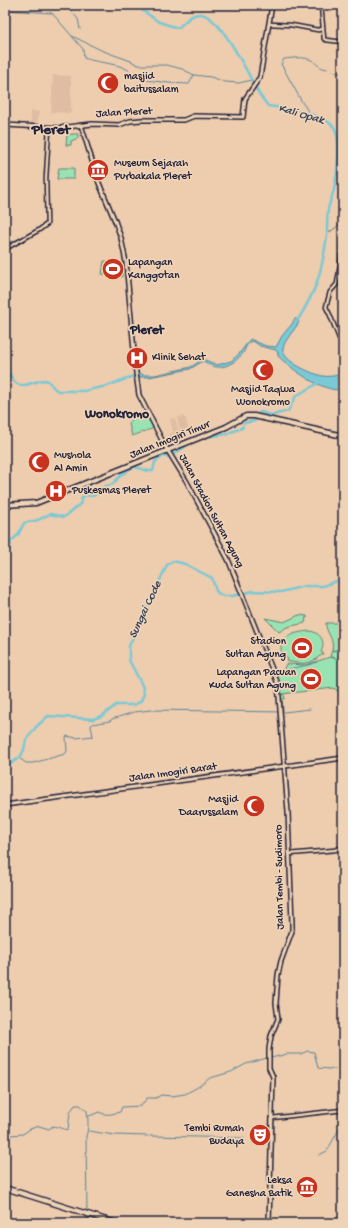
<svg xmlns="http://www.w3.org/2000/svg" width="348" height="1228" viewBox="0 0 348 1228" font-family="'Gochi Hand',sans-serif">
<rect width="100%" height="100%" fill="#eeccae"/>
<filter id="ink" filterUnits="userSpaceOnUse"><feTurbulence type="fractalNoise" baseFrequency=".025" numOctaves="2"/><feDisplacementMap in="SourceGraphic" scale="8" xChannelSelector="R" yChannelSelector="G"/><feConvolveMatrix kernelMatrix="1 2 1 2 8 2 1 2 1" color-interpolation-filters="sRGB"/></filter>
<g filter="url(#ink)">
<g fill="#e0bda2">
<polygon points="53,75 71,76 71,113 51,112"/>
<polygon points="31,111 39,112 37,126 31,126"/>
<polygon points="183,416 184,418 186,418 189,431 185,433 188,441 183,443 177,418"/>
<polygon points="175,418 182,444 172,447 169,434 173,433 170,419"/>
</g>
<g fill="#99e3b2" stroke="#5e8276">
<polygon points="72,134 78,134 78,138 71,141 71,145 66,145 67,135"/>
<polygon points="59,168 74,168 74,179 57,179"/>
<polygon points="104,261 123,264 122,277 102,274"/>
<polygon points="145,413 154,428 132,436 129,424 133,418"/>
<polygon points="299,615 307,616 307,618 306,617 305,623 287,627 279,632 265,618 284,622"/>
<path d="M 343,620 L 343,661 L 342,661 L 330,656 L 332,651 L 340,649 L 332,651 C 335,637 325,633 326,623 L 337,623 Z"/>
<path d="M 310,631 C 321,633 326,642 321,652 L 324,654 C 320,655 317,659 313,661 C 304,665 295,663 287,661 L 288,659 C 284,656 281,653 281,648 C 281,634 300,632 310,631 Z"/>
<polygon points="330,657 343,661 343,693 342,691 336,690 334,688 281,694 284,695 285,699 282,699 283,711 282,712 279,686 275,674 277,673 275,670 279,672 283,671 286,664 306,665"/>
</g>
<g fill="#7ac9d6" stroke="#578698">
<path d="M 295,318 L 299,322 C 295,330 284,340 283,349 C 282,361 312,374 323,376 C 328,377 334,376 338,375 L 338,389 L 336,390 C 316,387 293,370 278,356 L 278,353 L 276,350 L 260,346 L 253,341 C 247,342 246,348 243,353 C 236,362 224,370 212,366 C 209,365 206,362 203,361 L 190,369 L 149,377 L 132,377 L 132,376 L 141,373 L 143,375 L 155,375 L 191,367 L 203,359 L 217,365 L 231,361 L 239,354 L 250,339 L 266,346 L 276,347 L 282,336 L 292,324 Z"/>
<polygon points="343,374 343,390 342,392 338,390 340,375"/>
</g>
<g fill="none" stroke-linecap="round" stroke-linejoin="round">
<g stroke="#578698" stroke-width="1">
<polyline points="66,5 78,19 80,29"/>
<path d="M 5,10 L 52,13 L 83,49 L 84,58 C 103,65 124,61 139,79 L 169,83 L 189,84 L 194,75"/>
<polyline points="72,36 103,51 131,61 138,65 167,65 182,69 194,75 211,77 225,82 239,83 252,80"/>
<polyline points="332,71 343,74"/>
<path d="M 310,114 L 302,102 L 281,64 L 284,59 C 292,58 306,56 313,61 C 318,65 320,68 327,69"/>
<polyline points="327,232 330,232 343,222"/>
<polyline points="284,670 308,665 317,662"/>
<polyline points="19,758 26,763 33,763 65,754 67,751 66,738 67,736 76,738 93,736 91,726 92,724 110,721 112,719 134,712 151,710 284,712 310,709"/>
<polyline points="271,1058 287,1054 301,1054 307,1051 314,1052 318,1068 330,1069 343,1069"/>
<path d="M 87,1117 L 99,1112 C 107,1116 111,1114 120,1112 L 122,1107 L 141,1106 L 147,1098 L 156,1098 L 161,1095 L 172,1096 L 185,1094 L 198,1087 L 210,1078 L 231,1072 L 246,1064 L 267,1058"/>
<polyline points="89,1131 114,1135 148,1136"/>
<path d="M 5,1134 L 11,1135 L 23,1134 L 30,1129 L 39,1126 L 49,1129 L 53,1126 L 68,1130 L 70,1112 L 75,1105 L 80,1105 L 87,1111 C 88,1119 89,1128 86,1136 L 87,1212"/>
<polyline points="150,1136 244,1138"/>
<polyline points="319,1155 327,1151 343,1122"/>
<polyline points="87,1216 87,1223"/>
</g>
<g stroke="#7ac9d6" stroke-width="2.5">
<path d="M 135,5 L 159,22 L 178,28 C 184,23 192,13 200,14 C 221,15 249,76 259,94 C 262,98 265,102 268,106 C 284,108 321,113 332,125 C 343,135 337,176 334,190 C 332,197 329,203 328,210 C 327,218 327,227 327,235 C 325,250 322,267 317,282 C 312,297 304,310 296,323"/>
<path d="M 5,369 C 10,373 11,378 15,382 C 21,390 37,380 45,380 L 48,381 L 55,389 L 58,391 L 84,391 L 107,386 L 134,376"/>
<polyline points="266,414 273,415 288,411 296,396 320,382"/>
<polyline points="258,416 260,412 265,413"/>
<polyline points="244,423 255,421 257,417"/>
<polyline points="205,437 228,434 231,432 242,428 243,426"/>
<polyline points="5,566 11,541 18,535 24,523 38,520 50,514 64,517 67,515 80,504 82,498 85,495 92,496 97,494 103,487 113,484 119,477 131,468 136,467 148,471 153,471 155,462 163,456 170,457 190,443"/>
<polyline points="5,768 20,757 24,750 26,740 36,727 48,716 93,719 102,716 116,705 134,705 141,701 144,694 142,685 129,660 129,646 167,565 173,561 185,564 212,578 216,591 219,594 224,596 232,596 253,591 281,592 305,586 323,586 337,581 343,580"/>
</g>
<g stroke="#22223b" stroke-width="5.5">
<g id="tertiary">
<polyline points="321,5 324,39 326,40 343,42"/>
<polyline points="270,24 291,25 318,30 322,29"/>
<polyline points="343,238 341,260 337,284 330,292 326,307 330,315 339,338 343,342"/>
<polyline points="5,249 39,230 47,224 46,178 49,128"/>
<polyline points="289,854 335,850 343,847"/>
<polyline points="272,1118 343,1110"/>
</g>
</g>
<g stroke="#22223b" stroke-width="6">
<g id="secondary">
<polyline points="5,125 59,128 92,124 119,125 130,121 141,120 184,120 194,116 243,117 245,99 260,77 272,5"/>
<polyline points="81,125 99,183 115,221 121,238 126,262 136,373 139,395 165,446 187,482 228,559 278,684 288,812 292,923 292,931 281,961 278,975 276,1003 278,1019 271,1036 269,1049 269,1068 273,1077 269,1223"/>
<polyline points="5,805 343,758"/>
</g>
</g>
<g stroke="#22223b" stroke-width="7">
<g id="primary">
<polyline points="5,505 36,503 226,427 246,416 254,416 343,436"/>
<polyline points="5,1188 116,1223"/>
<polyline points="329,1223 343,1221"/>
</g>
</g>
<use href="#tertiary" stroke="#efd3b6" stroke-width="2.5"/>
<use href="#secondary" stroke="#efd3b6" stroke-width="3"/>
<use href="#primary" stroke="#efd3b6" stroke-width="4"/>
</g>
</g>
<defs>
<g id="mosque-disc" transform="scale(1.15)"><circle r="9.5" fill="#c8321e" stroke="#efd3b6"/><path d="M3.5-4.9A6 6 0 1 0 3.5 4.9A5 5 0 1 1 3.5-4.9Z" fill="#fff"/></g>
<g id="museum-disc" transform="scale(1.15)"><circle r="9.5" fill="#c8321e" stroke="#efd3b6"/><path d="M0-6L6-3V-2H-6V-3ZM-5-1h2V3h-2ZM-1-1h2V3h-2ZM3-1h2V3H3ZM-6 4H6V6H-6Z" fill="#fff"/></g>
<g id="stadium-disc" transform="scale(1.15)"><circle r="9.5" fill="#c8321e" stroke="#efd3b6"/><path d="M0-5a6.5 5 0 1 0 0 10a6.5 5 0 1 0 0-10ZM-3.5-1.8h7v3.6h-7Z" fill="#fff"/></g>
<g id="hospital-disc" transform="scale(1.15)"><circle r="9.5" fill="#c8321e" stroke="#efd3b6"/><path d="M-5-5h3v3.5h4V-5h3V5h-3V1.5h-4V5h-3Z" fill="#fff"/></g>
<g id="theatre-disc" transform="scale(1.15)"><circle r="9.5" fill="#c8321e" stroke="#efd3b6"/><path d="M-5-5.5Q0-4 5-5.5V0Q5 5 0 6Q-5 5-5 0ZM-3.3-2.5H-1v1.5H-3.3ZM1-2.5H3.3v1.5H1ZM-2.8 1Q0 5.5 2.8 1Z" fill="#fff"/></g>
</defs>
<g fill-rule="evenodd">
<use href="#mosque-disc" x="108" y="83"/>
<use href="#museum-disc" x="98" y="170"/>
<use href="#stadium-disc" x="113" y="269"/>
<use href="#hospital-disc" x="137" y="358"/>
<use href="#mosque-disc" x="263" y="370"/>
<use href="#mosque-disc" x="39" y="462"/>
<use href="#hospital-disc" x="56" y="491"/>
<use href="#stadium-disc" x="302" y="648"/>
<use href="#stadium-disc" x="311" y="679"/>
<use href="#mosque-disc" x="254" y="806"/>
<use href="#theatre-disc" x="260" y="1135"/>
<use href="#museum-disc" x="307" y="1187"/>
</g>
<g text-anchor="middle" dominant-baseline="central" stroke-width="3.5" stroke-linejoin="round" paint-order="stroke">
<g font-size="11" fill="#22223b" stroke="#efd3b6" text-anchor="start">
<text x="124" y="77">masjid<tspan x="124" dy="13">baitussalam</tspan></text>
<text x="114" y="164">Museum Sejarah<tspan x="114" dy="13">Purbakala Pleret</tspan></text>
<text x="128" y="263">Lapangan<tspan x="128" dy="13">Kanggotan</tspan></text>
<text x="152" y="358">Klinik Sehat</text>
<text x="263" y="390" text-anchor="middle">Masjid Taqwa<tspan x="263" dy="13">Wonokromo</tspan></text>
<text x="54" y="456">Mushola<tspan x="54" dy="13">Al Amin</tspan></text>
<text x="72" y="491">Puskesmas Pleret</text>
<text x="286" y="642" text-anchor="end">Stadion<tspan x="286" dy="13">Sultan Agung</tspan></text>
<text x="296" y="673" text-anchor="end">Lapangan Pacuan<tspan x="296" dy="13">Kuda Sultan Agung</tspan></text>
<text x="238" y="800" text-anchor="end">Masjid<tspan x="238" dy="13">Daarussalam</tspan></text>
<text x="244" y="1129" text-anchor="end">Tembi Rumah<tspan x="244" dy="13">Budaya</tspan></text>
<text x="292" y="1181" text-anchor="end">Leksa<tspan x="292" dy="13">Ganesha Batik</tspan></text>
</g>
<g font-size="11" fill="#22223b" stroke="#efd3b6">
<text transform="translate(124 113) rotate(-3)">Jalan Pleret</text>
<text transform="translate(170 440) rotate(-22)">Jalan Imogiri Timur</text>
<text transform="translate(211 511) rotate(62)">Jalan Stadion Sultan Agung</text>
<text transform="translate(173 773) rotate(-8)">Jalan Imogiri Barat</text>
<text transform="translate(280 877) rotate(-91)">Jalan Tembi - Sudimoro</text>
</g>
<g font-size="12" font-style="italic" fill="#34435a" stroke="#efd3b6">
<text transform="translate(301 115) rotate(16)">Kali Opak</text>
<text transform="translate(146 610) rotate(-65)">Sungai Code</text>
</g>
<g font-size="13" font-weight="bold" fill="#22223b" stroke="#efd3b6">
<text x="147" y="330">Pleret</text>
<text x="117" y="414">Wonokromo</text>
</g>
<g font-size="15" font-weight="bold" fill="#22223b" stroke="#efd3b6">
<text x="51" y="130">Pleret</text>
</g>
</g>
<rect width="348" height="1228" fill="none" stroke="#efd3b6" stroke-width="20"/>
<rect x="10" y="10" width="328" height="1208" fill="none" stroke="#22223b" stroke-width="1.5" filter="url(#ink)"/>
</svg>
